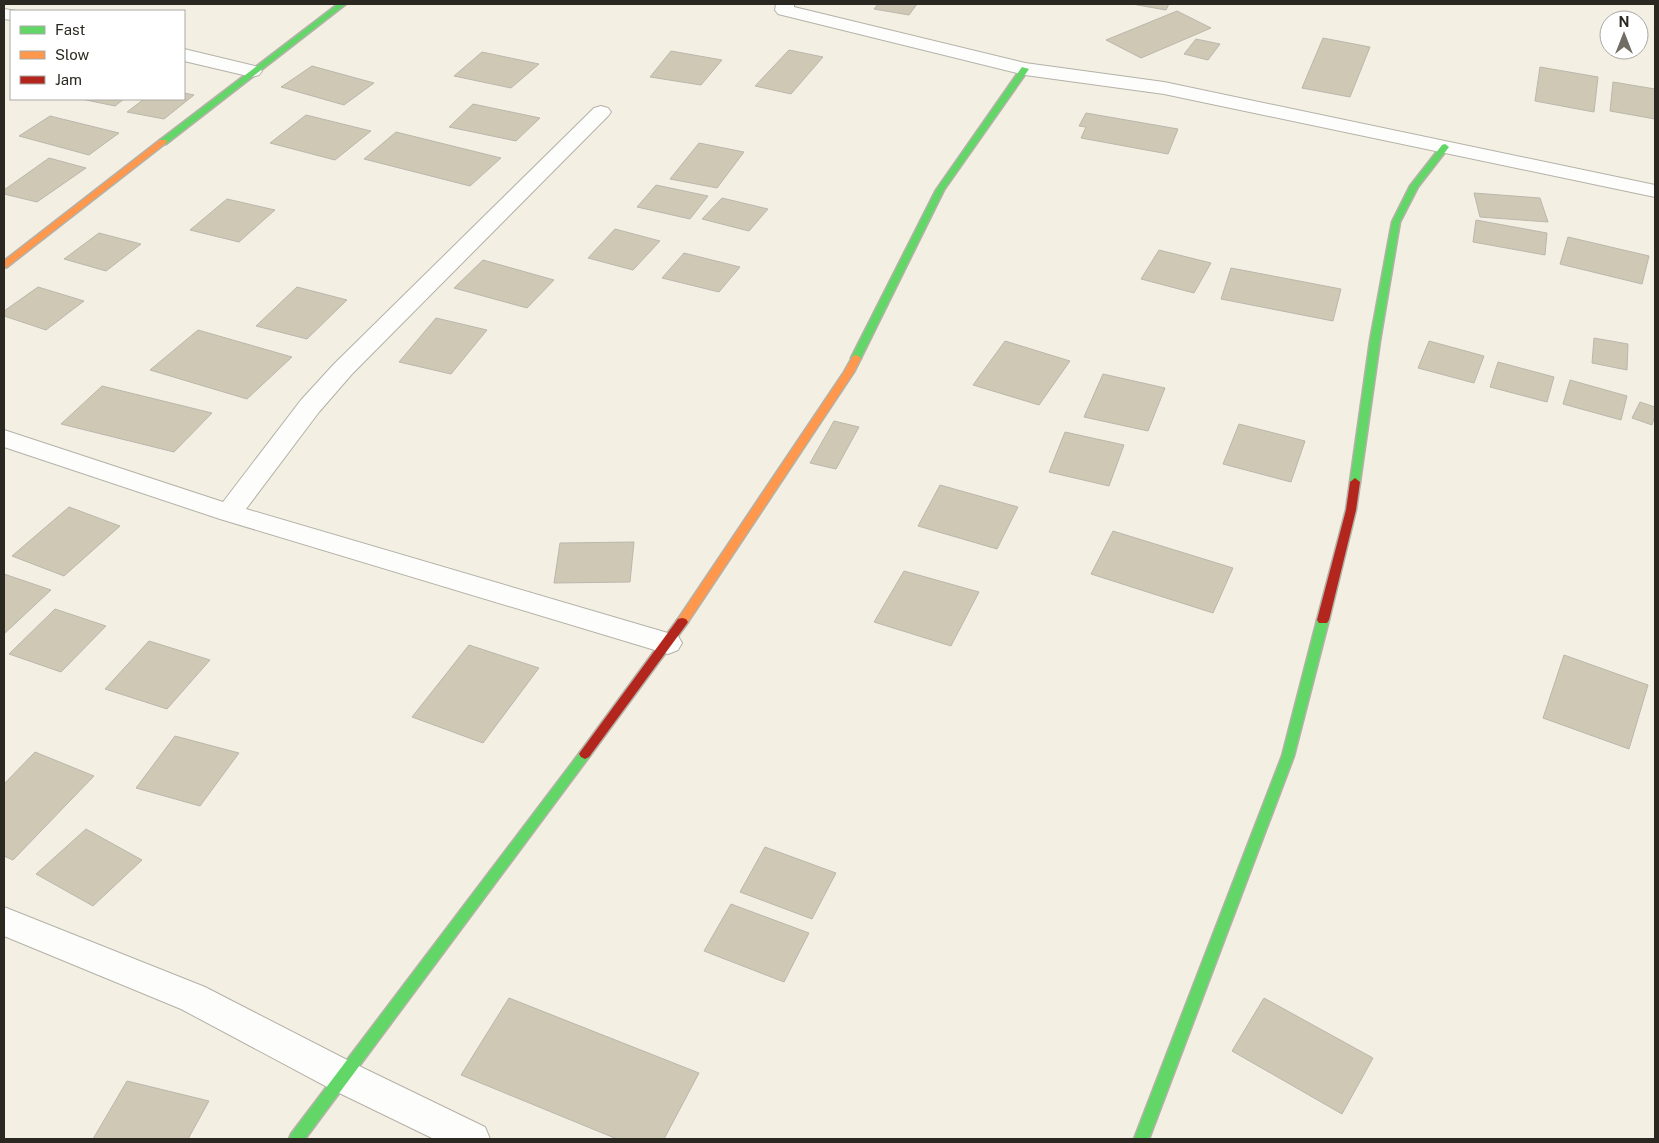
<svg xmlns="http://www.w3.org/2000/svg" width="1659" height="1143" viewBox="0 0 1659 1143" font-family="'Public Sans',sans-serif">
<rect width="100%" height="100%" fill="#f3efe2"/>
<g fill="#cec8b4" stroke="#bab7ad">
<polygon points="878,4 917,4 909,15 874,9"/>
<polygon points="1132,4 1169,4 1166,10"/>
<polygon points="1177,11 1211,28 1141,58 1106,40"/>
<polygon points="1323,38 1370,47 1350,97 1302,88"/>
<polygon points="1196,39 1220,44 1208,60 1184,54"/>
<polygon points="789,50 823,57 791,94 755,86"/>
<polygon points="671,51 722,60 701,85 650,77"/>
<polygon points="482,52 539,64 511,88 454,76"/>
<polygon points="312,66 374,83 344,105 281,87"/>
<polygon points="1540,67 1598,77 1594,112 1535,101"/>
<polygon points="1613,82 1655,89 1655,119 1610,111"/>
<polygon points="184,93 194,95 164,119 127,112 144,99 184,99"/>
<polygon points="81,99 124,99 115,106"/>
<polygon points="473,104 540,118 516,141 449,127"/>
<polygon points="1086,113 1178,129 1168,154 1081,138 1086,127 1079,126"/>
<polygon points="306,115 371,131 335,160 270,143"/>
<polygon points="50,116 119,133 89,155 19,136"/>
<polygon points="396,132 501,158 470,186 364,159"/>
<polygon points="699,143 744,152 717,188 670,179"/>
<polygon points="49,158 86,168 37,202 4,194 4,190"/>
<polygon points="656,185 708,196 690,219 637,207"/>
<polygon points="1474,193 1540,198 1548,222 1480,217"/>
<polygon points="722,198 768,209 749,231 702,219"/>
<polygon points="227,199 275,210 239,242 190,230"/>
<polygon points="1476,220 1547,233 1545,255 1473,242"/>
<polygon points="615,229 660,241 633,270 588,258"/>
<polygon points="99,233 141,244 106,271 64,259"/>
<polygon points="1568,237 1649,256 1642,284 1560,264"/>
<polygon points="1159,250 1211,263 1194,293 1141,279"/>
<polygon points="684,253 740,267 719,292 662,278"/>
<polygon points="483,260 554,280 527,308 454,288"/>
<polygon points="1231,268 1341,289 1333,321 1221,299"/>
<polygon points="38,287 84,301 46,330 4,316 4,311"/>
<polygon points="297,287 347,300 307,339 256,326"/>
<polygon points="436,318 487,330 451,374 399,362"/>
<polygon points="198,330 292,357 247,399 150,370"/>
<polygon points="1594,338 1628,344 1627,370 1592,363"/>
<polygon points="1005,341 1070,361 1039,405 973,385"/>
<polygon points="1429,341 1484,356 1474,383 1418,368"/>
<polygon points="1498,362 1554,377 1547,402 1490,387"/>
<polygon points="1103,374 1165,388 1148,431 1084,417"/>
<polygon points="1570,380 1627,396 1621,420 1563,404"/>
<polygon points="102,386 212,413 174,452 61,424"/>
<polygon points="1640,402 1655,407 1655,416 1652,425 1632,418"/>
<polygon points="834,421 859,427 836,469 810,463"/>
<polygon points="1239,424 1305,441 1291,482 1223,464"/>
<polygon points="1065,432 1124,445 1109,486 1049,472"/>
<polygon points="940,485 1018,507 997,549 918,526"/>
<polygon points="69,507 120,526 64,576 12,556"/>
<polygon points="1113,531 1233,568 1213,613 1091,574"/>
<polygon points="634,542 630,582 554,583 560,543"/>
<polygon points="904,571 979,592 951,646 874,622"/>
<polygon points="4,574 51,590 4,634"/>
<polygon points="55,609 106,626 61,672 9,654"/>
<polygon points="149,641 210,660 167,709 105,689"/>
<polygon points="469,645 539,668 483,743 412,717"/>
<polygon points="1564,655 1648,685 1629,749 1543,718"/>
<polygon points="175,736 239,753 200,806 136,788"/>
<polygon points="35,752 94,776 13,860 4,856 4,784"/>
<polygon points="86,829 142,860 93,906 36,874"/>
<polygon points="765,847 836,873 812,919 740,892"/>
<polygon points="731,904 809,933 784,982 704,951"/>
<polygon points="509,998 699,1073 664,1139 617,1139 461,1075"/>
<polygon points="1264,998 1373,1058 1342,1114 1232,1051"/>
<polygon points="127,1081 209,1101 188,1139 93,1139"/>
</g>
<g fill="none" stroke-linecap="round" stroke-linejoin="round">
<g stroke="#b4b1a8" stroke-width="2">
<g id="street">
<polygon points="776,4 794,4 794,7 1025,63 1164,82 1655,185 1655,197 1164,94 1025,75 778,14 775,10"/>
<polygon points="4,9 17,11 11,11 11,20 4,19"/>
<polygon points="184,49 259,67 262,71 259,75 252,77 184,61"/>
<polygon points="601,106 608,108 611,112 608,116 352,374 319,412 246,509 678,636 682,643 678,650 668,654 220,519 4,447 4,430 223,502 301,400 334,364 594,108"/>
<polygon points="4,907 205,987 357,1065 485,1127 490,1139 434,1139 331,1089 181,1009 4,936"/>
</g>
</g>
<g stroke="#b4b1a8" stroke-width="3">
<g id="fast">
<polygon points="338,4 346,4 166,144 160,144 160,140"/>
<polygon points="1022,67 1029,69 944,190 861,358 856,361 853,360 851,358 936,190"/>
<polygon points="1445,144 1449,147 1418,187 1400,222 1380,341 1360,482 1355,486 1350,482 1370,341 1392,222 1410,186 1442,145"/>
<polygon points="1323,616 1327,617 1329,620 1294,756 1149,1139 1134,1139 1282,756 1317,620 1319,617"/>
<polygon points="585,749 589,751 591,754 589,757 305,1139 289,1139 291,1134 581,751"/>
</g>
</g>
<g stroke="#b4b1a8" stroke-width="3">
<g id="slow">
<polygon points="160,140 166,140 167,142 7,267 4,268 4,261"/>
<polygon points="856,355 861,358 854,372 686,625 678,625 676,622 678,619 844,372 853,356"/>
</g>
</g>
<g stroke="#b4b1a8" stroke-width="3">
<g id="jam">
<polygon points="1355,478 1360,482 1356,510 1329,620 1327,623 1319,623 1317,620 1346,510 1350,482"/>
<polygon points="682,618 686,619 688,622 686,625 589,757 585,759 581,757 579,754 581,751 678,619"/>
</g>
</g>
<use href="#street" fill="#fdfdfb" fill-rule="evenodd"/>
<use href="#fast" fill="#63d668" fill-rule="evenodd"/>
<use href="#slow" fill="#ff974d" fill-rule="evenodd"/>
<use href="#jam" fill="#b3261e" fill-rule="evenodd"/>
</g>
<rect width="1659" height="1143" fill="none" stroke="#2a2820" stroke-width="10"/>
<rect x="10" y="10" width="175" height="90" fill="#ffffff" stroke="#aaa9a6"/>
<rect x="20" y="26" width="25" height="8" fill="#63d668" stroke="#aaa9a6"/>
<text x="55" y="35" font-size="15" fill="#2a2820">Fast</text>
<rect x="20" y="51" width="25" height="8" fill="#ff974d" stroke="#aaa9a6"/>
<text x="55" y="60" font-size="15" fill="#2a2820">Slow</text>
<rect x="20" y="76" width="25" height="8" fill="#b3261e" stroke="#aaa9a6"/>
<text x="55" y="85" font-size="15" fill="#2a2820">Jam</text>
<g transform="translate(1624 35)"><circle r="24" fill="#ffffff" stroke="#aaa9a6"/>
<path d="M0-4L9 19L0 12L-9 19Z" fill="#706e64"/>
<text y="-8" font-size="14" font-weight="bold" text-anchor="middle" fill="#2a2820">N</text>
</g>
</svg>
